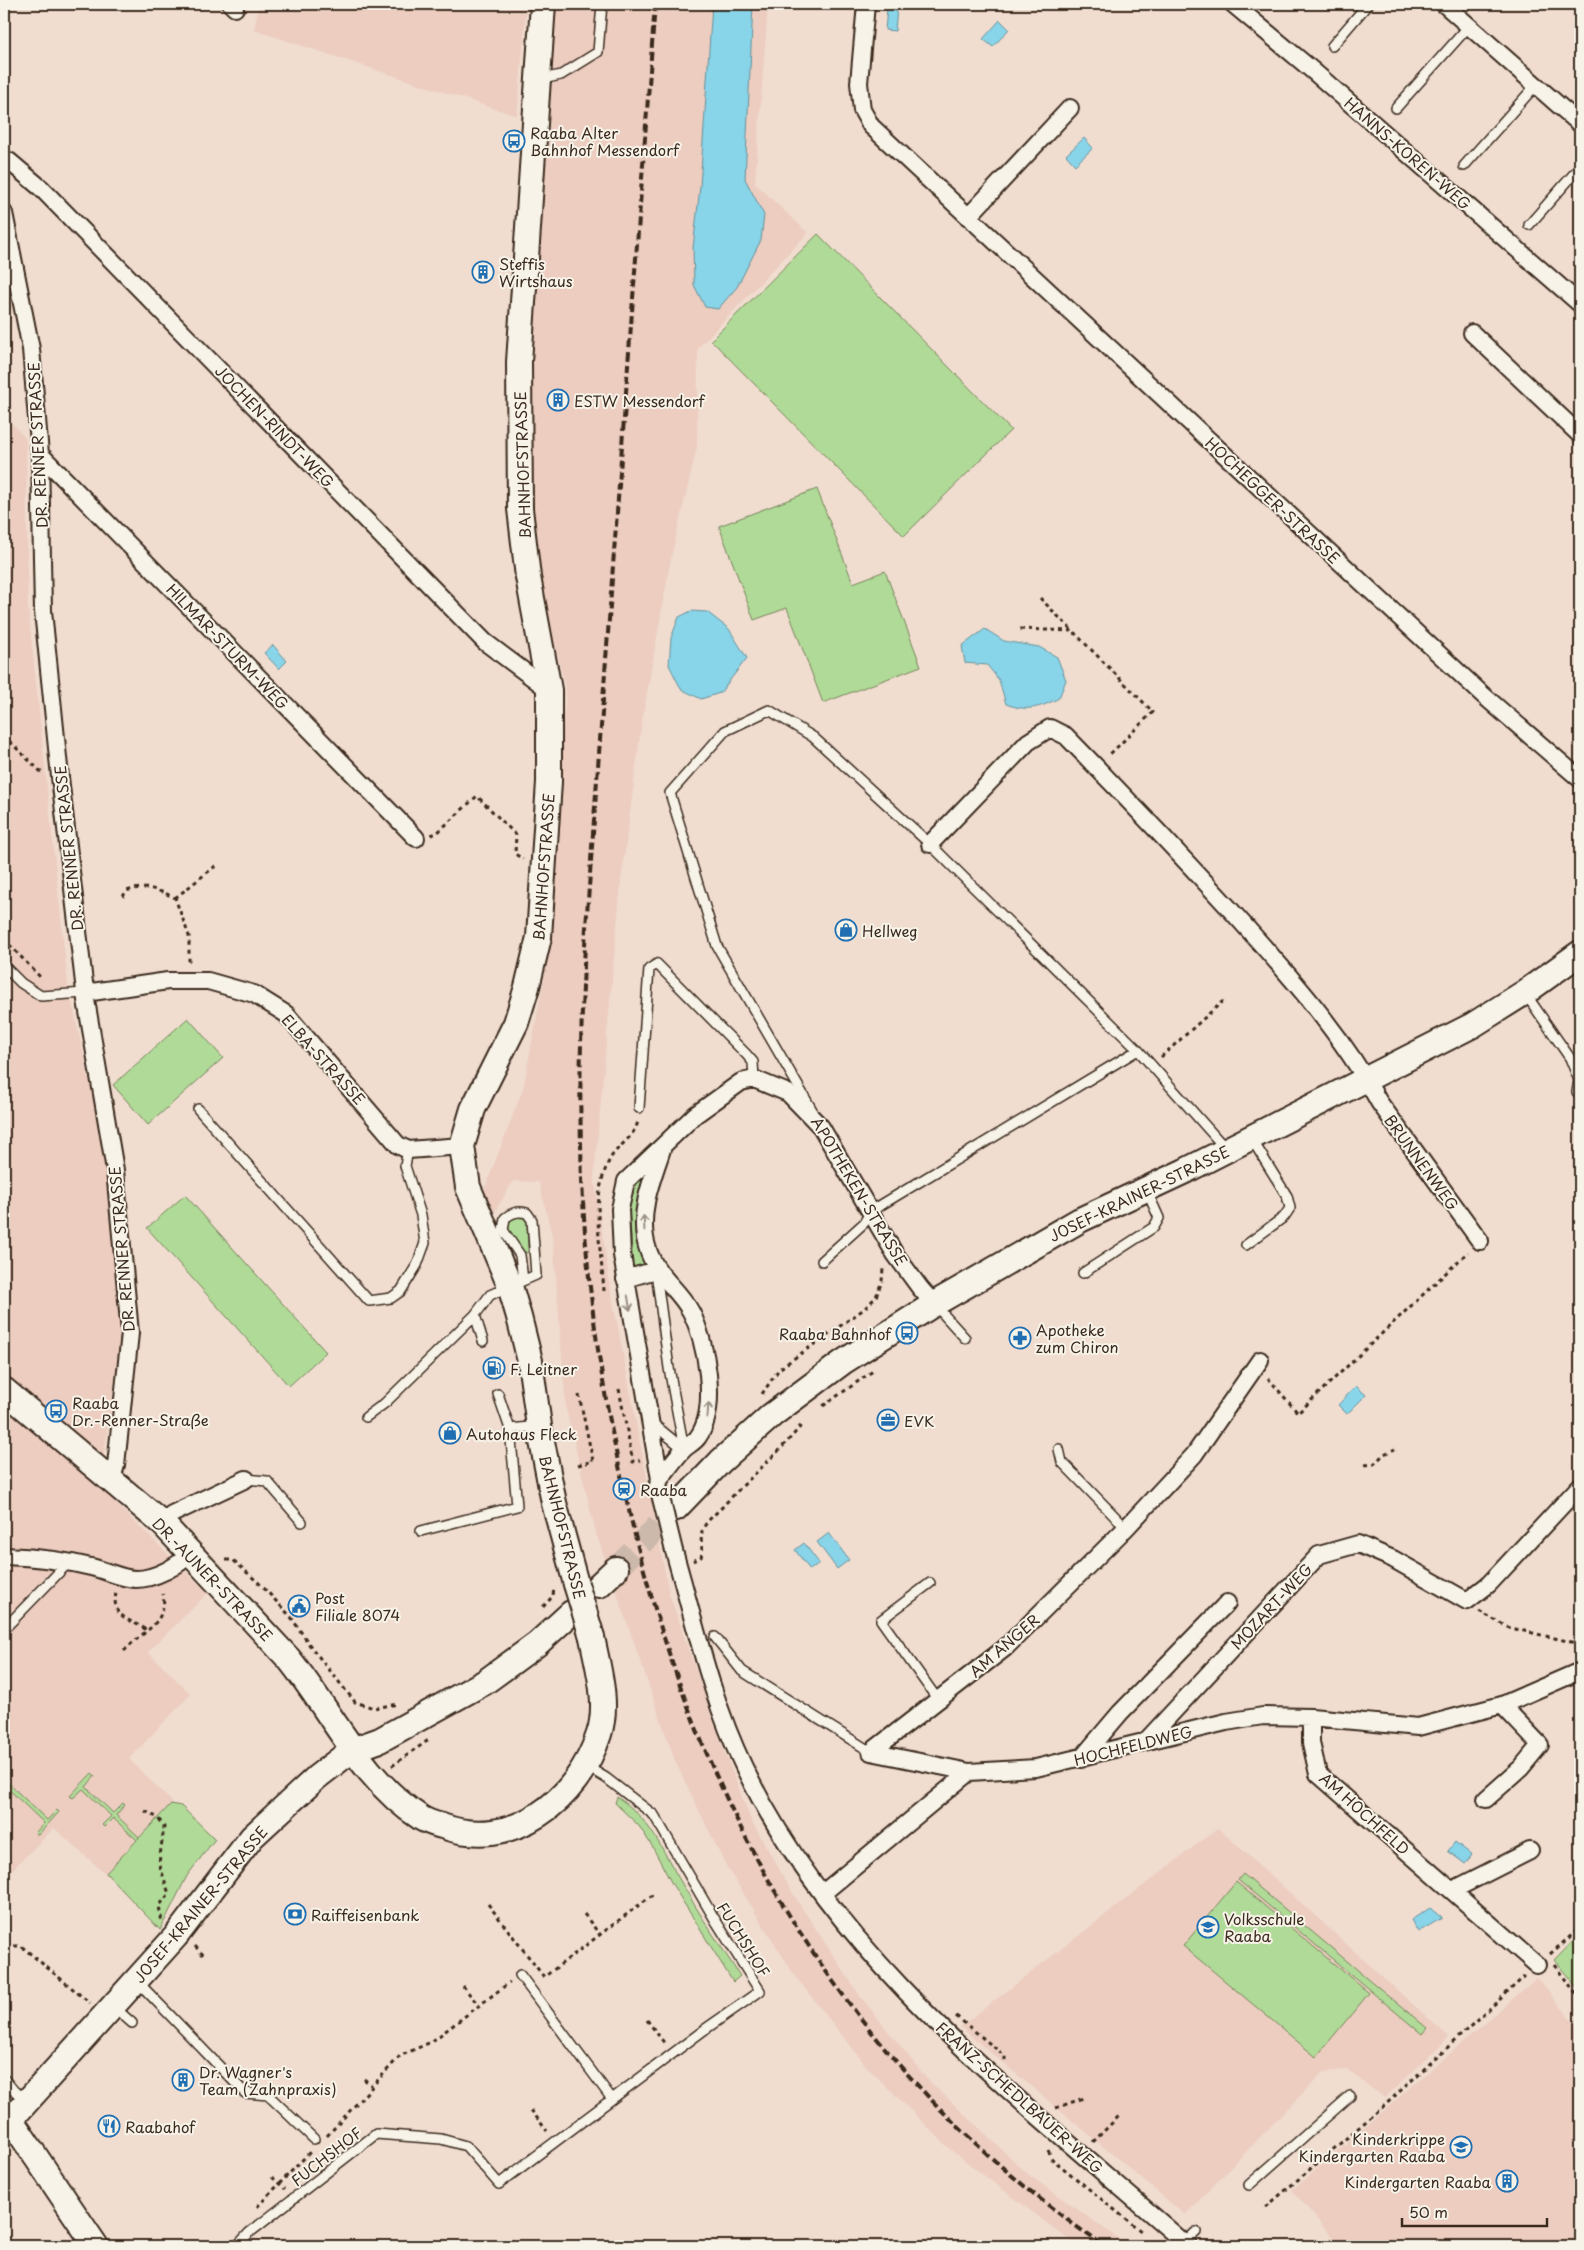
<svg xmlns="http://www.w3.org/2000/svg" width="1584" height="2250" viewBox="0 0 1584 2250" font-family="'Playpen Sans',sans-serif">
	<style>
		.built { fill: #eccdc0 }
		.green { fill: #b0da97; stroke: #76825a }
		.water { fill: #88d4e9; stroke: #699098 }
		.lines { fill: none; stroke-linecap: round; stroke-linejoin: round }
		.secondary-tunnel { stroke: #ccb9ac; stroke-width: 24; stroke-dasharray: 24 12; stroke-linecap: butt }
		.lane-casing { stroke: #3b2a1e; stroke-width: 12 }
		.street-casing { stroke: #3b2a1e; stroke-width: 20 }
		.secondary-casing { stroke: #3b2a1e; stroke-width: 28 }
		.path { stroke: #3b2a1e; stroke-width: 3; stroke-dasharray: 4 4; stroke-linecap: butt }
		.lane { stroke: #f7f3e8; stroke-width: 9 }
		.street { stroke: #f7f3e8; stroke-width: 16 }
		.secondary { stroke: #f7f3e8; stroke-width: 24 }
		.rail { stroke: #3b2a1e; stroke-width: 4; stroke-dasharray: 8 4; stroke-linecap: butt }
		.street-bridge-casing { stroke: #3b2a1e; stroke-width: 20; stroke-linecap: butt }
		.secondary-bridge-casing { stroke: #3b2a1e; stroke-width: 28; stroke-linecap: butt }
		.street-bridge { stroke: #f7f3e8; stroke-width: 16 }
		.secondary-bridge { stroke: #f7f3e8; stroke-width: 24 }
		.oneway { stroke: #998e83 }
		.labels { text-anchor: middle; dominant-baseline: central; stroke-width: 4; stroke-linejoin: round; paint-order: stroke }
		.poi-label { font-size: 15px; fill: #3b2a1e; stroke: #f7f3e8; text-anchor: start }
		.street-label { font-size: 15px; fill: #3b2a1e; stroke: #f7f3e8 }
	</style>
	<rect width="100%" height="100%" fill="#f0ddd0"/>
	<filter id="ink" filterUnits="userSpaceOnUse"><feTurbulence type="fractalNoise" baseFrequency=".02" numOctaves="2"/><feDisplacementMap in="SourceGraphic" scale="10" xChannelSelector="R" yChannelSelector="G"/><feConvolveMatrix kernelMatrix="1 2 1 2 8 2 1 2 1" color-interpolation-filters="sRGB"/></filter>
	<g filter="url(#ink)">
		<path class="built" d="M259,4H527L517,116L254,30Z
			M549,4H768L755,183L808,233L698,348L697,447L671,558L642,721L621,882L594,1177L611,1291L669,1593L719,1737L751,1820L797,1900L860,1996L927,2079L1029,2175L1129,2246H1077L952,2151L868,2068L795,1976L725,1864L675,1761L596,1533L566,1409L553,1240L539,1182L513,1181L493,1215L483,1193L523,1089L545,974L566,691L536,562L528,410Z
			M4,414L26,439L28,607L68,985L111,1177L122,1331L99,1487L208,1593L148,1652L191,1694L129,1759L174,1804L109,1877L54,1828L4,1878Z
			M1218,1828L1449,2037L1385,2098L1347,2070L1323,2072L1185,2215L960,2027Z
			M1537,1978L1580,2030V2246H1340L1292,2190Z"/>
		<path class="green" d="M818,234L1011,430L904,536L711,340Z
			M817,489L853,583L885,571L921,666L823,703L787,608L754,620L719,526Z
			M188,1018L223,1058L148,1125L113,1085Z
			M645,1173L647,1174C632,1215 637,1227 649,1267L637,1270L633,1266L629,1207L640,1175Z
			M185,1195L326,1352L289,1386L147,1228Z
			M515,1217L523,1218L527,1221L528,1253C517,1250 507,1234 509,1223Z
			M92,1773L95,1776L86,1787L113,1813L123,1803L125,1805L116,1815L139,1837L138,1839L171,1804L181,1806L215,1839L187,1876L160,1930L106,1873L137,1840L113,1818L104,1827L102,1825L111,1816L83,1789L73,1798L70,1796Z
			M4,1779L47,1820L57,1810L59,1812L38,1835L35,1833L44,1823L4,1785Z
			M617,1797C650,1818 662,1850 681,1882C699,1914 720,1945 740,1976L733,1982L672,1884L652,1846L639,1826L615,1803Z
			M1243,1874L1427,2028L1422,2034L1238,1880Z
			M1236,1882L1369,1993L1316,2057L1183,1946Z
			M1580,1933V1991L1554,1960Z"/>
		<path class="water" d="M712,4H753L745,179L764,215L761,240L737,287L718,309L705,307L694,285L693,248L700,187Z
			M887,8H897L895,31L885,30Z
			M1000,20L1009,29L993,47L983,39Z
			M1084,138L1093,148L1075,165L1066,155Z
			M691,611L707,612L729,629L747,658L720,693L701,699L681,689L669,665L671,638L679,617Z
			M985,629L1004,641L1039,647L1057,657L1066,680L1059,698C1040,708 1027,712 1006,704L999,680L987,665L965,663L962,646Z
			M273,645L287,661L279,669L264,653Z
			M1356,1386L1366,1395L1347,1414L1338,1405Z
			M829,1533L849,1560L837,1569L817,1542Z
			M804,1543L819,1563L810,1570L795,1550Z
			M1455,1842L1472,1855L1465,1864L1448,1851Z
			M1430,1908L1442,1918L1418,1932L1411,1920Z"/>
		<g class="lines">
			<path class="secondary-tunnel" d="M616,1569L676,1508"/>
			<g class="lane-casing">
				<path id="lane" d="M1332,46L1368,4
					M538,80L561,75L598,52L602,4
					M1396,108L1469,26
					M1464,166L1536,85
					M1529,225L1580,167
					M4,966L21,983L41,996L85,993
					M1525,993L1570,1058L1579,1080L1577,1092
					M639,1108L649,969L657,964L746,1054L753,1062L754,1079
					M198,1109L369,1301L391,1298L401,1291L417,1265L425,1243L421,1215L405,1166L408,1150
					M812,1110L717,946L670,793L725,731L769,710L813,737L930,844L1138,1050L1225,1148
					M1246,1245L1284,1217L1290,1208L1287,1196L1251,1138
					M822,1261L864,1223L871,1211L1138,1050
					M656,1272L669,1368L684,1449
					M1083,1273L1154,1227L1159,1218L1146,1189
					M936,1306L965,1338
					M475,1315L483,1341
					M498,1394L510,1429L539,1426
					M366,1417L385,1403L475,1315L490,1295L536,1275L532,1220L527,1213C518,1211 513,1212 505,1218L503,1230L520,1255L523,1280
					M652,1423L684,1449
					M1059,1449L1062,1462L1126,1528
					M246,1479L267,1481L302,1522
					M421,1531L517,1506L510,1429
					M930,1583L881,1620L938,1700
					M4,1629L69,1562
					M715,1637L742,1671L871,1752
					M520,1975L612,2099
					M137,1981L245,2093L268,2095L314,2139
					M114,2007L132,2023
					M4,2079L14,2091L29,2100
					M1249,2185L1350,2096
					M1184,2243L1196,2232
					M237,2246L249,2233L376,2134L441,2139L466,2146L499,2184L704,2030L760,1991L714,1918L654,1815L606,1778L586,1766"/>
			</g>
			<g class="street-casing">
				<path id="street" d="M231,4L235,8
					M866,4L859,83L862,110L871,126L1483,695L1580,779
					M1233,4L1312,70L1580,304
					M1444,4L1580,124
					M4,160L9,161L42,189L485,642L549,690
					M4,213L31,349L40,454L43,611L60,777L86,1000L115,1170L130,1333L116,1465L111,1482
					M968,217L1070,108
					M1472,333L1580,435
					M40,454L416,838
					M930,844L1028,742L1050,728L1066,736C1121,792 1175,849 1228,907C1283,968 1339,1029 1379,1102L1480,1241
					M85,993L168,981H208L254,994L286,1014L398,1145L408,1150L462,1146
					M625,1279L656,1270
					M660,1479C668,1469 675,1458 684,1449C688,1445 695,1442 698,1437C719,1408 706,1341 691,1312C676,1284 652,1276 645,1238C640,1205 653,1178 663,1146
					M661,1498L658,1485L660,1479L622,1255L620,1209L626,1181L695,1115L741,1082L754,1079L788,1093L821,1127L895,1254L920,1288L934,1304
					M163,1524L172,1514L246,1479
					M674,1551C695,1623 711,1699 744,1767C838,1964 1028,2105 1188,2246
					M4,1556C34,1557 62,1560 91,1567C105,1570 122,1579 136,1579C155,1579 178,1566 191,1553
					M1311,1717V1743L1318,1774L1537,1965
					M1145,1742L1319,1555L1358,1544L1393,1559L1467,1601L1489,1584L1580,1486
					M871,1752L969,1772L1036,1768L1226,1722L1263,1716L1311,1717L1418,1727L1502,1705L1580,1671
					M871,1752L1005,1648L1126,1528L1194,1455L1260,1360
					M1081,1759L1120,1713L1227,1603
					M1486,1799L1521,1768L1540,1745L1502,1705
					M1453,1890L1530,1851
					M823,1893L969,1772"/>
			</g>
			<g class="secondary-casing">
				<path id="secondary" d="M543,4L519,362L520,509L528,577L549,690V782L539,937L527,987L516,1023L473,1109L462,1146L468,1187L510,1286L519,1317L530,1361L539,1426L554,1503L576,1584
					M4,1390L163,1524L289,1659C332,1712 362,1780 421,1818C427,1822 435,1824 442,1826C512,1852 578,1800 599,1734C609,1703 598,1668 592,1637
					M676,1508L721,1461L772,1415L843,1362L934,1304L1080,1220L1185,1171L1473,1025L1527,991L1580,953
					M599,1585L616,1569
					M11,2120L96,2246
					M4,2127L176,1936L252,1837L317,1777L352,1750L380,1740L485,1682L537,1644L571,1613"/>
			</g>
			<path class="path" d="M1040,598L1153,712L1108,756
				M1020,629L1073,631
				M4,736L42,773
				M431,835L437,833L477,796L516,835L515,854L523,859
				M123,897L126,891C146,885 157,889 175,898L189,936V964
				M175,898L218,864
				M4,939L42,979
				M1161,1057L1223,1001
				M604,1291C601,1249 590,1199 609,1161C616,1146 634,1139 638,1121
				M1268,1378L1298,1413L1468,1252
				M619,1389L633,1462L640,1460
				M762,1394L779,1369L864,1309L876,1297L882,1281L883,1269
				M823,1406L873,1371
				M578,1465L593,1461L579,1395
				M1365,1465L1374,1464L1384,1454L1395,1449
				M226,1560H233L261,1585L291,1617L311,1647L355,1702L374,1708L398,1704
				M693,1561L701,1557C704,1548 698,1536 704,1527C708,1519 718,1512 724,1505C749,1478 777,1455 800,1427L796,1423
				M116,1593C111,1617 129,1619 147,1630
				M543,1607L553,1596L554,1587
				M1479,1611L1507,1627L1580,1644
				M124,1651C142,1631 168,1624 163,1594
				M392,1766L430,1739
				M145,1811L158,1818L164,1827L159,1863L169,1894L159,1906L162,1922
				M488,1904L544,1977L655,1893
				M584,1914L600,1935
				M6,1946H21L90,2003
				M195,1946L205,1957
				M1550,1954L1580,1928
				M1554,1965L1580,1998
				M463,1986L479,2006
				M956,2016L1005,2056V2064
				M647,2020L665,2044
				M364,2079L372,2086
				M1056,2108L1086,2097
				M531,2110L547,2131
				M327,2136L400,2056L431,2042L510,1982
				M1093,2142L1119,2116
				M1048,2150L1052,2159L1142,2232
				M272,2177L285,2189
				M257,2207L310,2152
				M1266,2207L1385,2105L1525,1976"/>
			<use href="#lane" class="lane"/>
			<use href="#street" class="street"/>
			<use href="#secondary" class="secondary"/>
			<path class="rail" d="M655,4L586,927C582,999 579,1071 581,1144C583,1266 600,1387 628,1506C698,1811 842,2066 1104,2246"/>
			<g class="street-bridge-casing">
				<path id="street-bridge" d="M661,1498L674,1551"/>
			</g>
			<g class="secondary-bridge-casing">
				<path id="secondary-bridge" d="M576,1584L592,1637"/>
			</g>
			<use href="#street-bridge" class="street-bridge"/>
			<use href="#secondary-bridge" class="secondary-bridge"/>
		</g>
		<defs><path id="oneway-shaft" d="M-6 0H5M1.5-3L5.5 0L1.5 3" fill="none" stroke-width="1.6" stroke-linecap="round" stroke-linejoin="round" transform="scale(1.25)"/></defs>
		<g class="oneway">
			<use href="#oneway-shaft" transform="translate(644 1223) rotate(-94)"/>
			<use href="#oneway-shaft" transform="translate(629 1303) rotate(81)"/>
			<use href="#oneway-shaft" transform="translate(708 1410) rotate(-86)"/>
		</g>
	</g>
	<defs>
		<g id="bus-ring" transform="scale(1.125)"><circle r="9.5" fill="#f7f3e8" stroke="#1f6fb2" stroke-width="1.5"/><path d="M-5-6H5V4H4V6H2V4H-2V6H-4V4H-5ZM-3.5-4V0h7V-4ZM-3.5 1.2v1.5H-2V1.2ZM2 1.2v1.5H3.5V1.2Z" fill="#1f6fb2"/></g>
		<g id="building-ring" transform="scale(1.125)"><circle r="9.5" fill="#f7f3e8" stroke="#1f6fb2" stroke-width="1.5"/><path d="M-4-6H4V6H1V3H-1V6H-4ZM-2.5-4.3h1.7v1.8h-1.7ZM.8-4.3h1.7v1.8H.8ZM-2.5-1h1.7V.8h-1.7ZM.8-1h1.7V.8H.8Z" fill="#1f6fb2"/></g>
		<g id="shop-ring" transform="scale(1.125)"><circle r="9.5" fill="#f7f3e8" stroke="#1f6fb2" stroke-width="1.5"/><path d="M-5-2.5h2.3a2.7 3.5 0 0 1 5.4 0H5L5.5 6h-11ZM-1.5-2.5h3a1.5 2.3 0 0 0-3 0Z" fill="#1f6fb2"/></g>
		<g id="pharmacy-ring" transform="scale(1.125)"><circle r="9.5" fill="#f7f3e8" stroke="#1f6fb2" stroke-width="1.5"/><path d="M-2-6h4v4h4v4h-4v4h-4v-4h-4v-4h4Z" fill="#1f6fb2"/></g>
		<g id="fuel-ring" transform="scale(1.125)"><circle r="9.5" fill="#f7f3e8" stroke="#1f6fb2" stroke-width="1.5"/><path d="M-5.5-6h7V0h2V4h1.3V-2.5L3-4.5l.8-.8L6-3V5H2.5V1h-1V6h-7ZM-4.2-4.7v3.2H.2V-4.7Z" fill="#1f6fb2"/></g>
		<g id="office-ring" transform="scale(1.125)"><circle r="9.5" fill="#f7f3e8" stroke="#1f6fb2" stroke-width="1.5"/><path d="M-6-3h4V-5.5h4V-3h4V5H-6ZM-1-4.5V-3h2v-1.5ZM-6 0V1H6V0Z" fill="#1f6fb2"/></g>
		<g id="station-ring" transform="scale(1.125)"><circle r="9.5" fill="#f7f3e8" stroke="#1f6fb2" stroke-width="1.5"/><path d="M-3-6H3Q5-6 5-4V2Q5 4 3 4L4.5 6H3L1.5 4h-3L-3 6H-4.5L-3 4Q-5 4-5 2V-4Q-5-6-3-6ZM-3.5-4v3h7v-3ZM-3.5 1v1.5H-2V1ZM2 1v1.5H3.5V1Z" fill="#1f6fb2"/></g>
		<g id="civic-ring" transform="scale(1.125)"><circle r="9.5" fill="#f7f3e8" stroke="#1f6fb2" stroke-width="1.5"/><path d="M-.6-6.5H3V-4.5H.6V-3L4-1V1h2V6H-6V1h2V-1L-.6-3ZM-1.2 2.5V6h2.4V2.5Z" fill="#1f6fb2"/></g>
		<g id="bank-ring" transform="scale(1.125)"><circle r="9.5" fill="#f7f3e8" stroke="#1f6fb2" stroke-width="1.5"/><path d="M-6-4H6V4H-6ZM0-2.3a2.3 2.3 0 1 0 0 4.6a2.3 2.3 0 1 0 0-4.6Z" fill="#1f6fb2"/></g>
		<g id="school-ring" transform="scale(1.125)"><circle r="9.5" fill="#f7f3e8" stroke="#1f6fb2" stroke-width="1.5"/><path d="M0-5L7-2L0 1L-7-2ZM-4 1L0 2.5L4 1V4Q0 6-4 4Z" fill="#1f6fb2"/></g>
		<g id="restaurant-ring" transform="scale(1.125)"><circle r="9.5" fill="#f7f3e8" stroke="#1f6fb2" stroke-width="1.5"/><path d="M-5-6h1v4h1v-4h1v4h1v-4h1v5L-1.5 .5V6h-2V.5L-5-1ZM5-6V6H3V1.5H1.5Q1.5-4 5-6Z" fill="#1f6fb2"/></g>
	</defs>
	<g fill-rule="evenodd">
		<use href="#bus-ring" x="514" y="141"/>
		<use href="#building-ring" x="483" y="272"/>
		<use href="#building-ring" x="558" y="400"/>
		<use href="#shop-ring" x="846" y="930"/>
		<use href="#bus-ring" x="907" y="1333"/>
		<use href="#pharmacy-ring" x="1020" y="1338"/>
		<use href="#fuel-ring" x="494" y="1368"/>
		<use href="#bus-ring" x="56" y="1411"/>
		<use href="#office-ring" x="888" y="1420"/>
		<use href="#shop-ring" x="450" y="1433"/>
		<use href="#station-ring" x="624" y="1489"/>
		<use href="#civic-ring" x="299" y="1606"/>
		<use href="#bank-ring" x="295" y="1914"/>
		<use href="#school-ring" x="1208" y="1927"/>
		<use href="#building-ring" x="183" y="2080"/>
		<use href="#restaurant-ring" x="109" y="2126"/>
		<use href="#school-ring" x="1461" y="2147"/>
		<use href="#building-ring" x="1507" y="2181"/>
	</g>
	<g class="labels">
		<g class="poi-label">
			<text x="530" y="132">Raaba Alter<tspan x="530" dy="17">Bahnhof Messendorf</tspan></text>
			<text x="499" y="263">Steffis<tspan x="499" dy="17">Wirtshaus</tspan></text>
			<text x="574" y="400">ESTW Messendorf</text>
			<text x="862" y="930">Hellweg</text>
			<text x="1036" y="1329">Apotheke<tspan x="1036" dy="17">zum Chiron</tspan></text>
			<text x="891" y="1333" text-anchor="end">Raaba Bahnhof</text>
			<text x="510" y="1368">F. Leitner</text>
			<text x="72" y="1402">Raaba<tspan x="72" dy="17">Dr.-Renner-Straße</tspan></text>
			<text x="904" y="1420">EVK</text>
			<text x="466" y="1433">Autohaus Fleck</text>
			<text x="640" y="1489">Raaba</text>
			<text x="315" y="1597">Post<tspan x="315" dy="17">Filiale 8074</tspan></text>
			<text x="311" y="1914">Raiffeisenbank</text>
			<text x="1224" y="1918">Volksschule<tspan x="1224" dy="17">Raaba</tspan></text>
			<text x="199" y="2071">Dr. Wagner's<tspan x="199" dy="17">Team (Zahnpraxis)</tspan></text>
			<text x="125" y="2126">Raabahof</text>
			<text x="1445" y="2138" text-anchor="end">Kinderkrippe<tspan x="1445" dy="17">Kindergarten Raaba</tspan></text>
			<text x="1491" y="2181" text-anchor="end">Kindergarten Raaba</text>
		</g>
		<g class="street-label">
			<text transform="translate(1408 153) rotate(41)">HANNS-KOREN-WEG</text>
			<text transform="translate(275 426) rotate(46)">JOCHEN-RINDT-WEG</text>
			<text transform="translate(37 445) rotate(-93)">DR. RENNER STRASSE</text>
			<text transform="translate(522 465) rotate(-92)">BAHNHOFSTRASSE</text>
			<text transform="translate(1273 500) rotate(43)">HOCHEGGER-STRASSE</text>
			<text transform="translate(228 646) rotate(46)">HILMAR-STURM-WEG</text>
			<text transform="translate(68 848) rotate(-96)">DR. RENNER STRASSE</text>
			<text transform="translate(543 867) rotate(-86)">BAHNHOFSTRASSE</text>
			<text transform="translate(324 1059) rotate(48)">ELBA-STRASSE</text>
			<text transform="translate(1422 1162) rotate(54)">BRUNNENWEG</text>
			<text transform="translate(860 1191) rotate(59)">APOTHEKEN-STRASSE</text>
			<text transform="translate(1139 1193) rotate(-26)">JOSEF-KRAINER-STRASSE</text>
			<text transform="translate(121 1249) rotate(-95)">DR. RENNER STRASSE</text>
			<text transform="translate(563 1527) rotate(76)">BAHNHOFSTRASSE</text>
			<text transform="translate(213 1579) rotate(46)">DR.-AUNER-STRASSE</text>
			<text transform="translate(1271 1606) rotate(-47)">MOZART-WEG</text>
			<text transform="translate(1004 1645) rotate(-41)">AM ANGER</text>
			<text transform="translate(1133 1745) rotate(-14)">HOCHFELDWEG</text>
			<text transform="translate(1365 1813) rotate(42)">AM HOCHFELD</text>
			<text transform="translate(200 1904) rotate(-50)">JOSEF-KRAINER-STRASSE</text>
			<text transform="translate(744 1939) rotate(58)">FUCHSHOF</text>
			<text transform="translate(1020 2097) rotate(42)">FRANZ-SCHEDLBAUER-WEG</text>
			<text transform="translate(326 2156) rotate(-38)">FUCHSHOF</text>
		</g>
	</g>
	<rect width="1584" height="2250" fill="none" stroke="#f7f3e8" stroke-width="20"/>
	<rect x="10" y="10" width="1564" height="2230" fill="none" stroke="#3b2a1e" stroke-width="2" filter="url(#ink)"/>
	<path d="M1402 2218v8h145v-8" fill="none" stroke="#3b2a1e" stroke-width="2.5"/>
	<text x="1409" y="2218" font-size="15" fill="#3b2a1e" stroke="#f7f3e8" stroke-width="4" paint-order="stroke">50 m</text>
</svg>
